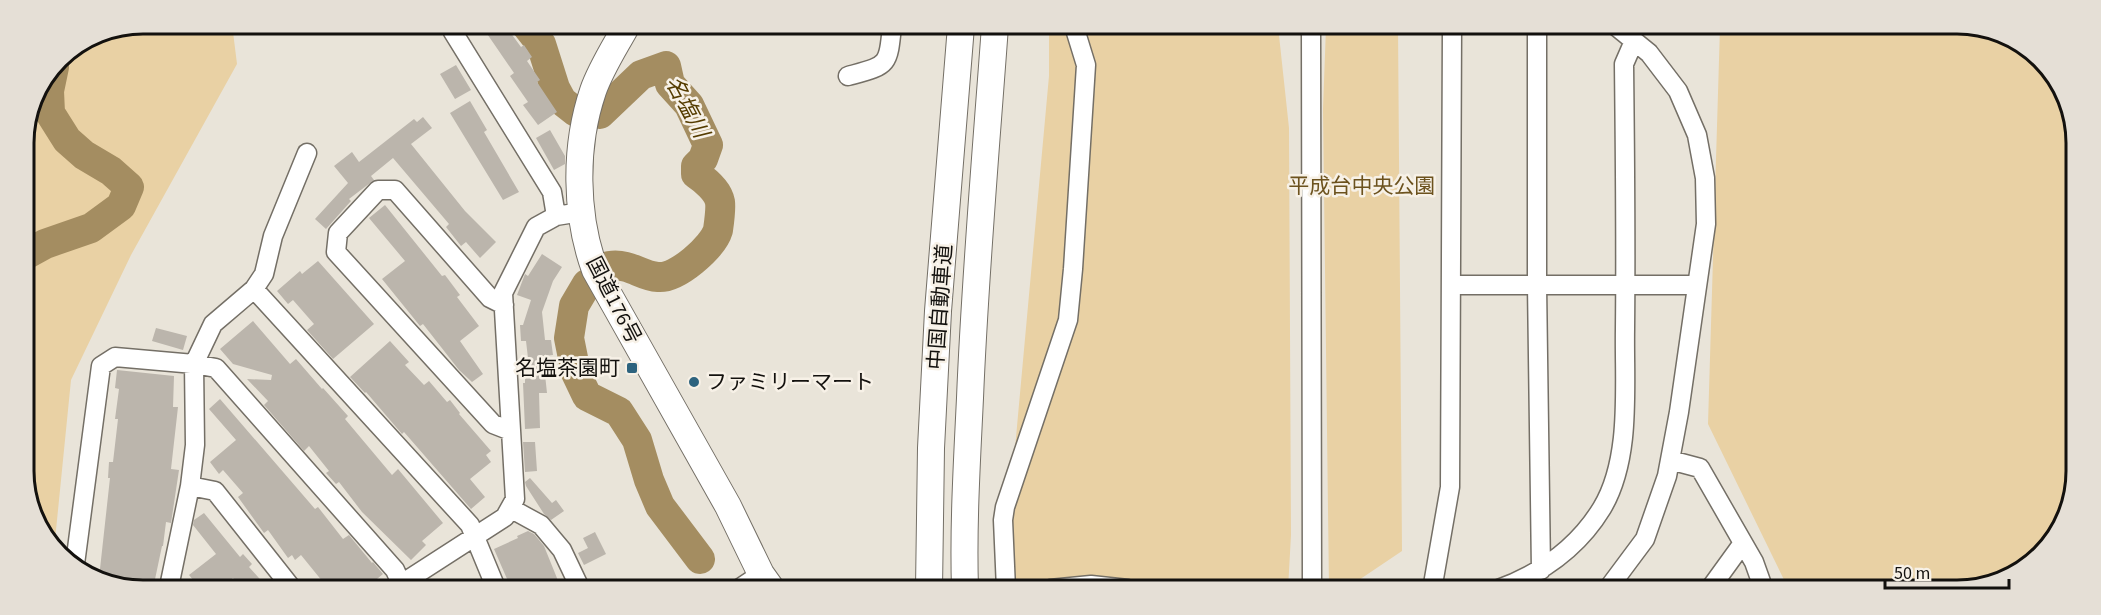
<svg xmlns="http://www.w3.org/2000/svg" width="2101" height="615" viewBox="0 0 2101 615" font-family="'Source Sans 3','Noto Sans JP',sans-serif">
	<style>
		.green { fill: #e9d1a4 }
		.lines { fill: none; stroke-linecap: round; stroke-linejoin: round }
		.river { stroke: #a48d61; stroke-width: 30 }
		.building { fill: #bbb5ac }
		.minor-casing { stroke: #746f66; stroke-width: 21 }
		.highway-casing { stroke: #746f66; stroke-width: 28 }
		.minor { stroke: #fff; stroke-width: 18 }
		.highway { stroke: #fff; stroke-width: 26 }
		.poi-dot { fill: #2d637e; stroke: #f7f1e7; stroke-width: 2 }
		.labels { text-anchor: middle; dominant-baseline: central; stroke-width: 5; stroke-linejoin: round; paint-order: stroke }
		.park-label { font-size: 21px; fill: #6c521e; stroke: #f7f1e7 }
		.street-label { font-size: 21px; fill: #13110e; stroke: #f7f1e7 }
		.poi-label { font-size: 21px; fill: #13110e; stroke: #f7f1e7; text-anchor: end }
		.water-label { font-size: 22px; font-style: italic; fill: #553c00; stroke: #f7f1e7 }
		.rim { fill: none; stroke: #13110e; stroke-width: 3 }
	</style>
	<rect width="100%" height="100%" fill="#e9e4d9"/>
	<path class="green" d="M144,24H232L237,64L131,255L71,380L54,550L26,494L24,136L33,98L59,59L98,33Z
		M1049,26H1278L1289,128L1291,535L1288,589H1012L1010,503L1049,76Z
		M1326,27H1398L1402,551L1344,590L1329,589L1323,109Z
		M1720,27L1988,28L2042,59L2075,121L2073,502L2036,562L1965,591L1789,590L1708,424Z"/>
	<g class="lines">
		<path class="river" d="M526,25L541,44L555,88L562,101L576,112
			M600,114L641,75L666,66L670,84L689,105L708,145L703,159L696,166V174C705,180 718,191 720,202C721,209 719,223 718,230C713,247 677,279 658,277C640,276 631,263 609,266
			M25,255L45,244L91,228L121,206L129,187L111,171L84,155L67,140L50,113L49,91L54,67
			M587,284L574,306L569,338L576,373L587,396L619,412L637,440L649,480L660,506L700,559"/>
	</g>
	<path class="building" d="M481,25H505L521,47L524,45L532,57L527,61L540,80L537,82L557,112L538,125L523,105L528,102L510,76L514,73Z
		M456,65L471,90L455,99L440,74Z
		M470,101L487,130L484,132L519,192L503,200L450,113Z
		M423,117L432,128L411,144L465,211L496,242L480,258L466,242L461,246L446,227L449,224L393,158L371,176L374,180L349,199L351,201L326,229L315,219L348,183L334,166L352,152L359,162L414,119L417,122Z
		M550,130L565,156V164L554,170L536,138Z
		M385,205L442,276L445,275L460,295L457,297L479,326L460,341L483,374L472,382L459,370L423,324L420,326L382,279L405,261L369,218Z
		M542,254L562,267L553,281L542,312L545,340H551L553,355L543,356L547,393H539L540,428L525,429L523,383H525V375H530L526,341H521L520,325H523L531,300L517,295L525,274L528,276Z
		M318,261L374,324L333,359L307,330L314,324L293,300L288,304L277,291L300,271L302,274Z
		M253,321L290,364L296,359L322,389L323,388L348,416L345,419L392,475L398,469L443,523L422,541L426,545L411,560L362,512L339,482L336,484L326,473L329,471L309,446L304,451L264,405L268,401L247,379L271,380L272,375L233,364L220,349Z
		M156,328L187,336L183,350L152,341Z
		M390,341L409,362L405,365L424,385L429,381L447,402L450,400L460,413L459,414L491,451L486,455L491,462L470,479L485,497L471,509L404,432L402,434L366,392L365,393L350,377Z
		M117,370L174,376L173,407H178L171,469L179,470L171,523L166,522L163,546H162L154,584L118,577V583L104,581L99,578L110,478H108L109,462H113L118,419H115L119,389L115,388Z
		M220,399L315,509L318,507L343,539L349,535L372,563L373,562L383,574L366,588L327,587L301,555L295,560L292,555L288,558L268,530L264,533L238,497L243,493L223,470L219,474L210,462L236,440L209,409Z
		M523,442H535L537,471L525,472Z
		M530,478L552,503L556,500L564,511L551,520L544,514L526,486L525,482Z
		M204,513L240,557L243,554L252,564L249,567L267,587H241L233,578L222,587H199L189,575L216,554L193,525L194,520Z
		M528,531L534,534L544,546L561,588H511L494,549L518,538L517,536Z
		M595,532L606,554L584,565L578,553L588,548L583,538Z"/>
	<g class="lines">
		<g class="minor-casing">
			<path id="minor" d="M451,25L453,32L552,192L556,216
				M1311,27L1312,589
				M1537,27V285L1541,570
				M848,76C888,65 888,67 892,26
				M1451,285H1697
				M254,289L470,525L496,588
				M504,305L490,298L395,190H378L338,233L336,252L493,424L511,431
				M1670,460L1700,468L1754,562L1764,590
				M190,486L215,491L291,587
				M510,508L541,525L562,550L580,588
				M75,564L101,366L115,357L194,364L216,368L395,570L403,588
				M169,587L190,486L195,445L194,364L213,324L254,289L264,274L273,236L307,153
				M395,588L505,517L515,499L503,293L536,227L556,216L581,212
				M740,588L761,574
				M1006,589L1003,520L1005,507L1068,320L1073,269L1086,65L1074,26
				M1050,589L1091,585L1128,589
				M1432,590L1450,487L1452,27
				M1496,590C1541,574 1577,549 1602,508C1632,458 1624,385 1625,329C1626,241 1625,152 1624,64L1634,41
				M1607,590L1645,539L1667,476L1679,412L1706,224L1705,178L1697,135L1678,91L1649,53L1617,27
				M1709,590L1743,543"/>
		</g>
		<g class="highway-casing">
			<path id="highway" d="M627,25C615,47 601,68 593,91C574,147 575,215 595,270L728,506L761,574L771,588
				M929,589L931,448L938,311L961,26
				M965,589C963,525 967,461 970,398C975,274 986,150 995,26"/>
		</g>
		<use href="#minor" class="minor"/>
		<use href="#highway" class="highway"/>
	</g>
	<g class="poi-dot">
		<rect x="626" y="362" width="12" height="12" rx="3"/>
		<circle cx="694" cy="382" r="6"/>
	</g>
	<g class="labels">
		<g class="park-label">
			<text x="1362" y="186">平成台中央公園</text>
		</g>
		<g class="street-label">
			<text transform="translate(614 300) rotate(63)">国道176号</text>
			<text transform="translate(940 307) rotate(-86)">中国自動車道</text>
		</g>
		<g class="poi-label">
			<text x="620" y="368">名塩茶園町</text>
			<text x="706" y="382" text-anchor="start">ファミリーマート</text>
		</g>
		<g class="water-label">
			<text transform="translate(687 107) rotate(62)">名塩川</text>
		</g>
	</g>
	<path d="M0 0H2101V615H0ZM143 34H1957A109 109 0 0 1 2066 143V471A109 109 0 0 1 1957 580H143A109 109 0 0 1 34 471V143A109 109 0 0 1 143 34Z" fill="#e5dfd6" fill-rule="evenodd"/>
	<path class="rim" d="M143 34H1957A109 109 0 0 1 2066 143V471A109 109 0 0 1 1957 580H143A109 109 0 0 1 34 471V143A109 109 0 0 1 143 34Z"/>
	<path d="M1885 579v9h124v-9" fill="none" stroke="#13110e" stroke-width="3"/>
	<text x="1894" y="579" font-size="18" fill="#13110e" stroke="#f7f1e7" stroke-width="4.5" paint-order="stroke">50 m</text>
</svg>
